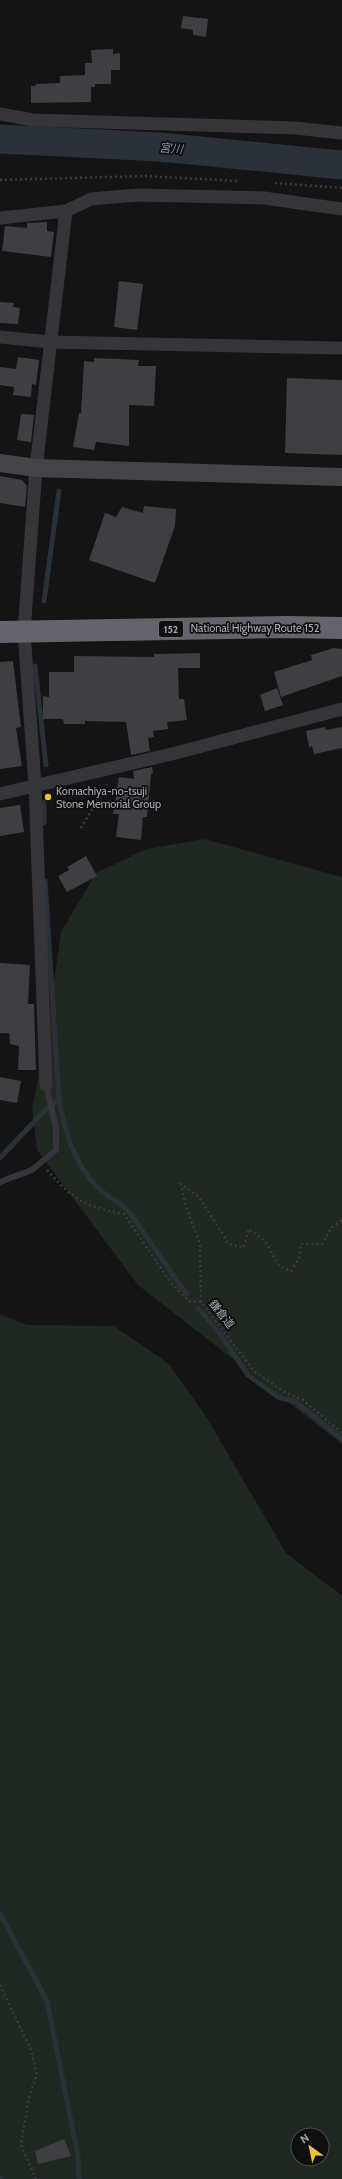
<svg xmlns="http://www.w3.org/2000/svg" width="342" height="2179" viewBox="0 0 342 2179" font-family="Cabin,'Noto Sans JP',sans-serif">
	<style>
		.green { fill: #202822; fill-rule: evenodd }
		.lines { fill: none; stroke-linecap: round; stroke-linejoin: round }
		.stream { stroke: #2b3139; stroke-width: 5 }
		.river { stroke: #2b3139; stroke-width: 29 }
		.building { fill: #3e3e43 }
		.path { stroke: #3b3c41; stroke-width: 2.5; stroke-dasharray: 2 3; stroke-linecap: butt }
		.lane { stroke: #35353b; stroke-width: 6 }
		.street { stroke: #35353b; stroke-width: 13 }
		.secondary { stroke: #43444a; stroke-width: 18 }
		.highway { stroke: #62636b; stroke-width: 22 }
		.poi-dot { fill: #e8c43a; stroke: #0f0f11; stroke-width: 1.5 }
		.labels { text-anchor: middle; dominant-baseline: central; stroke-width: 3.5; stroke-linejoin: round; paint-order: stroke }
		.shield { fill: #0f0f11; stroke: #797b84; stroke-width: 1 }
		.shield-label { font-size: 10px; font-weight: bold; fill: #a7a9b5 }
		.street-label { font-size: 11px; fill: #a7a9b5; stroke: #0f0f11 }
		.poi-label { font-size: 11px; fill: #a7a9b5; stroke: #0f0f11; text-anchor: start }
		.water-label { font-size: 12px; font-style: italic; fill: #7f92af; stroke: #0f0f11 }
	</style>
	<rect width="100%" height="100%" fill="#141416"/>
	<path class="green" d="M204,839L342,877V1444L138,1285L37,1150L32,1109L46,1040L61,932L96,873L147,849Z
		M0,1314L27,1325L114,1326L169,1364L207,1418L286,1553L342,1596V2179H0ZM298,2135H322V2159H298Z"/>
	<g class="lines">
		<path class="stream" d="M44,601L59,491
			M35,666L46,765
			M44,802V823
			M59,1100C65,1132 74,1164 98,1188C107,1197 121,1202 129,1212C149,1239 167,1268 187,1294
			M0,1158L48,1107L59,1100L45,881
			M198,1308L220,1334L248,1375L278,1397L296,1402L342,1439
			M0,1914L47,2001L78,2156L79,2179
			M0,2177L1,2179"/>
		<path class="river" d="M0,139L160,147L342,165"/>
	</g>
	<path class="building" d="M183,16L208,19L206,37L193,35V30L181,28Z
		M113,49V54L120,53V70H111V84H95V87H91V102L31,103V86H36L35,84L60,83V76L85,75V63H92L91,50Z
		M47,222V231L54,232L51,257L2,251L5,226L27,228V223Z
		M119,281L143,284L137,330L114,327Z
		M0,302L14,303L13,307L20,308L18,324L0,323Z
		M18,357L39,360L36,385L32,384L31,397L13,395L14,387L0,385V367L16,369Z
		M94,358L139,360L138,366H156L154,406L129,405V446L96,442L94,450L73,447L79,413H81L84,361L94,362Z
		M287,378L342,380V455L285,453Z
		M21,414L34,415L31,442L17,440Z
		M0,476L22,480L27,486L25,507L0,503Z
		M144,506L176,509L175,526L155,583L89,560L105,513L116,517L122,507L143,513Z
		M334,648L342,649V676L281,697L274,672L312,660L311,655Z
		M200,653V668H178L179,699H184L187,720L167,722L168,729L153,731L154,737L148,738L150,751L131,755L126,722L85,721V724H64L63,719H43V696L49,697V672H74V656L154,657V654Z
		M13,661L21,727L16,728L22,766L0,769V662Z
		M277,688L283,705L265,711L260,695Z
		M325,727L326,730L342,727V748L314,754L312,746L309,747L306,731Z
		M152,767L153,773L151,774L147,817H143L141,840L116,837L119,814H113L119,777L134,779L133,771Z
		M20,805L24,832L0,836V808Z
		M86,856L97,876L67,892L58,876L69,870L67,867Z
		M0,963L30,965L28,1004H34L36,1070H18L19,1046L10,1044L9,1033H0Z
		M0,1077L21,1081L17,1103L0,1100Z
		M64,2139L71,2156L38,2164L35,2151Z"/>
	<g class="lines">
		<path class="path" d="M0,180L145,176L238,181
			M275,183L342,188
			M81,828L107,784
			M47,1170C72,1199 86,1207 124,1214L171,1283L189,1301L201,1302L254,1371L283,1391L303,1400L342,1433
			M201,1302L200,1244L186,1207L181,1184L199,1197L229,1244L243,1248L249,1229L265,1241L279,1266L291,1271L299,1258L301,1244H322L331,1228L342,1220
			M0,1985L31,2050L37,2075L29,2097L21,2145L36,2179"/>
		<path class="lane" d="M0,1182L32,1170L56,1150V1128L46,1085"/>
		<path class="street" d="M0,114L33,120L295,128L342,133
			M0,218L66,211L91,199L139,195L264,198L342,209
			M0,337L50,342L342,348
			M0,794L176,753L342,709
			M46,1085L35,785L24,632L36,468L66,211"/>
		<path class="secondary" d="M0,463L36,468L342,477"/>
		<path class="highway" d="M0,632L287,627L342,628"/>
	</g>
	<circle class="poi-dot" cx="48" cy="797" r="4"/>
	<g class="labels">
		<rect class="shield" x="159" y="621" width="24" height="16" rx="3"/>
		<g class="shield-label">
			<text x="171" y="629">152</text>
		</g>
		<g class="street-label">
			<text x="255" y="628">National Highway Route 152</text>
			<text transform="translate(222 1314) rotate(51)">鎌倉道</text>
		</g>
		<g class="poi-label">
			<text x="56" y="791">Komachiya-no-tsuji<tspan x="56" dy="13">Stone Memorial Group</tspan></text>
		</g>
		<g class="water-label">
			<text transform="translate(171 148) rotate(5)">宮川</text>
		</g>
	</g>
	<g transform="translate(310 2147) rotate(327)"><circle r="19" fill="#0f0f11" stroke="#4c4d53"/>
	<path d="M0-3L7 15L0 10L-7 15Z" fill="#e8c43a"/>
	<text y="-6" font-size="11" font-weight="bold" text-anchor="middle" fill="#a7a9b5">N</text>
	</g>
</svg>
